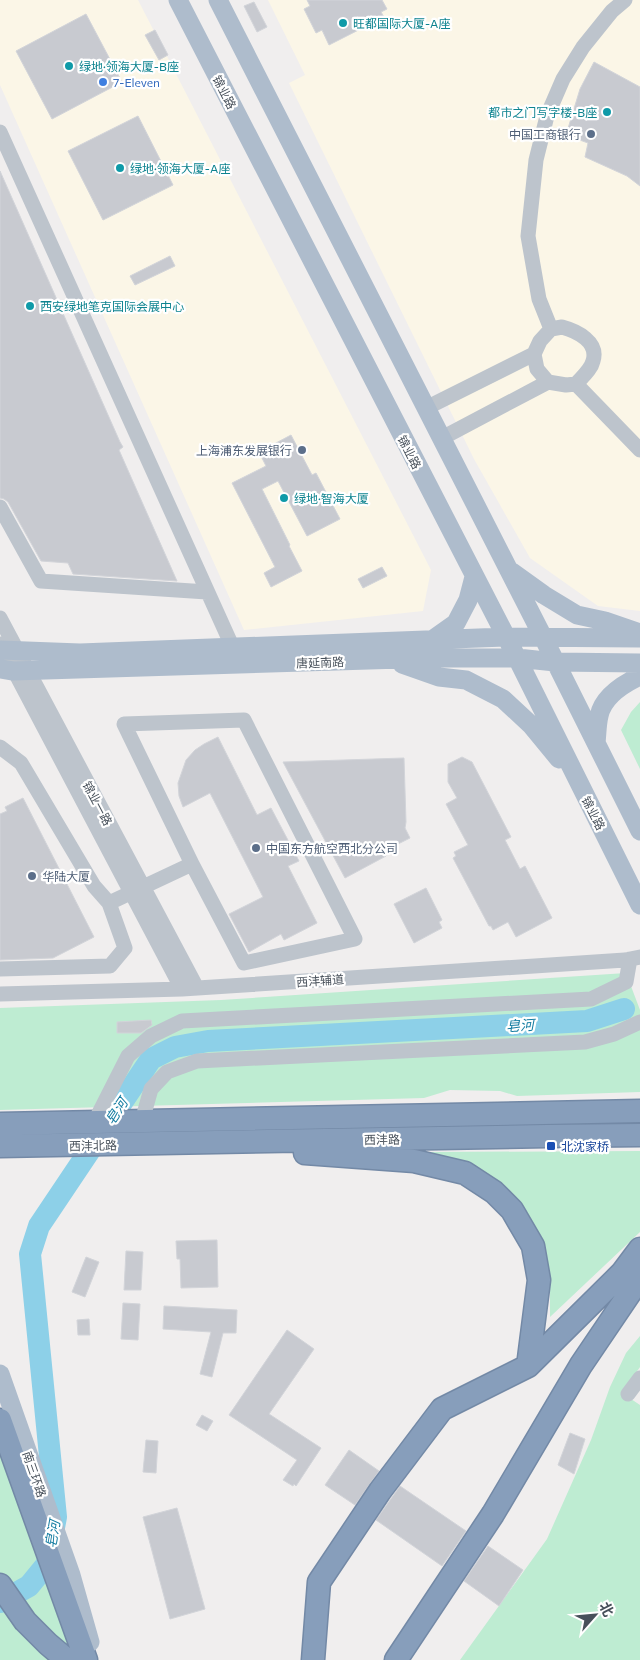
<svg xmlns="http://www.w3.org/2000/svg" width="640" height="1660" viewBox="0 0 640 1660" font-family="Commissioner,'Noto Sans SC',sans-serif">
	<style>
		.commercial { fill: #fbf6e7 }
		.green { fill: #beecd2 }
		.lines { fill: none; stroke-linecap: round; stroke-linejoin: round }
		.river { stroke: #8dd0e8; stroke-width: 22 }
		.building { fill: #c8cad0; stroke: #d2d4d9 }
		.highway-casing { stroke: #7389a6; stroke-width: 25 }
		.minor { stroke: #bdc4cc; stroke-width: 15 }
		.major { stroke: #aebccc; stroke-width: 19 }
		.highway { stroke: #879ebb; stroke-width: 22 }
		.culture-dot { fill: #0f9aa8; stroke: #fff; stroke-width: 2 }
		.shop-dot { fill: #3f7fe0; stroke: #fff; stroke-width: 2 }
		.service-dot { fill: #5c6f8a; stroke: #fff; stroke-width: 2 }
		.transit-dot { fill: #1a4fb4; stroke: #fff; stroke-width: 2 }
		.labels { text-anchor: middle; dominant-baseline: central; stroke-width: 4.5; stroke-linejoin: round; paint-order: stroke }
		.culture-label { font-size: 12px; fill: #0d838f; stroke: #fff; text-anchor: start }
		.shop-label { font-size: 12px; fill: #366cbe; stroke: #fff; text-anchor: start }
		.street-label { font-size: 12px; fill: #47505a; stroke: #fff }
		.service-label { font-size: 12px; fill: #4e5e75; stroke: #fff; text-anchor: end }
		.transit-label { font-size: 12px; fill: #164399; stroke: #fff; text-anchor: start }
		.water-label { font-size: 14px; font-style: italic; fill: #137ca1; stroke: #fff }
	</style>
	<rect width="100%" height="100%" fill="#f0eeee"/>
	<path class="commercial" d="M0,0H138L431,570L423,611L244,630L0,85Z
		M268,0H640V611L598,606L530,558L474,459L289,83L305,75Z"/>
	<path class="green" d="M640,702V769L621,730L631,712Z
		M626,973L640,1010V1092L517,1096L500,1091L450,1090L424,1098L0,1110V1008L221,1000Z
		M640,1151V1232L550,1317V1273L540,1239L516,1198L479,1170L429,1152Z
		M640,1336V1367L622,1393L640,1405V1660H460L547,1539L591,1440L610,1387L626,1353Z
		M0,1447L77,1660H0Z"/>
	<g class="lines">
		<path class="river" d="M0,1602L29,1586L47,1564L56,1517L30,1254L39,1226L151,1059L175,1047L208,1041L587,1021L624,1009"/>
	</g>
	<path class="building" d="M307,0H382L387,9L381,12L384,17L329,45L322,30L316,33L304,9L310,6Z
		M254,2L267,27L257,32L244,6Z
		M86,14L122,82L52,119L16,51Z
		M155,30L168,55L159,60L145,35Z
		M594,62L640,87V186L627,176L585,157L588,143L566,135L580,89Z
		M138,116L173,185L103,220L68,151Z
		M0,171L120,442L123,447L119,450L177,581L73,574L68,563L41,561L8,502L4,499L0,498Z
		M170,256L175,266L135,285L130,276Z
		M291,435L312,475L316,473L340,519L307,536L278,481L262,489L290,545L289,546L302,571L271,587L264,573L275,567L232,483L266,466L259,452Z
		M382,567L387,576L363,588L358,579Z
		M218,737L257,815L271,808L299,861L288,866L317,923L284,940L281,934L249,952L229,914L263,897L210,793L183,807L179,796L178,783L186,760L195,750L204,744Z
		M462,757L472,762L511,837L505,840L520,869L525,866L552,918L516,937L508,922L493,930L491,926H489L453,858L456,856L454,852L468,845L446,804L457,798L448,782V764Z
		M404,758L406,822L405,828L410,838L384,851L386,856L345,878L283,762Z
		M23,798L94,937L53,958L0,960V814L7,811L5,807Z
		M426,888L442,920L439,922L442,928L414,943L394,904Z
		M151,1020L152,1025L141,1033H117V1022Z
		M217,1240L218,1287L181,1288L180,1259H177L176,1241Z
		M126,1251L143,1252L141,1290H124Z
		M86,1257L99,1262L85,1297L72,1292Z
		M123,1303L140,1304L138,1340L121,1339Z
		M164,1306L237,1310L236,1333H223L212,1377L200,1374L211,1332L163,1329Z
		M89,1319L90,1335H78L77,1320Z
		M287,1330L314,1349L269,1414L321,1448L296,1486L294,1484L293,1486L283,1480L297,1460L229,1415Z
		M202,1415L213,1421L207,1431L196,1425Z
		M570,1433L585,1439L574,1474L558,1465Z
		M146,1440L158,1441L156,1473L143,1472Z
		M349,1450L379,1471L355,1505L325,1485Z
		M400,1486L466,1531L442,1566L376,1520Z
		M177,1508L205,1609L170,1619L143,1517Z
		M488,1546L523,1570L499,1606L464,1581Z"/>
	<g class="lines">
		<g class="highway-casing">
			<path id="highway" d="M0,1124L640,1111
				M0,1146L547,1136L640,1135
				M305,1153L414,1161L465,1173L494,1192L512,1210L533,1246L539,1280L528,1366
				M0,1420L86,1660
				M0,1585L25,1621L48,1644L67,1660
				M313,1660L319,1582L380,1491L442,1409L528,1366L622,1273L640,1249
				M396,1660L493,1514L581,1365L640,1278"/>
		</g>
		<path class="minor" d="M0,132L233,648
			M562,327C577,331 599,342 593,361C591,370 582,377 576,384L566,385L548,382L537,369L534,354L540,341L551,329Z
			M551,329L539,299L528,236L536,160L547,116L563,79L583,47L612,11L625,0
			M576,384L640,450
			M426,408L534,354
			M442,438L548,382
			M0,507L41,581L207,592
			M0,618L197,988
			M0,644L182,989
			M0,747L21,763L94,886L109,903L125,948L110,966L0,969
			M109,903L192,864L244,963L355,939L244,720L124,724L192,864
			M0,994L182,989L625,960L640,957
			M95,1121L128,1056L151,1036L182,1021L591,999L626,982L630,959
			M142,1121L151,1089L167,1072L197,1061L585,1042L614,1034L640,1022
			M628,1394L640,1378"/>
		<path class="major" d="M178,0L517,658L640,905
			M218,0L543,637L640,831
			M512,572L544,595L577,615L605,621L640,633
			M432,640L456,623L468,600L474,577
			M0,650L80,653L505,637L640,638
			M402,664L439,677L466,680L503,699L531,725L559,759
			M0,669L13,671L435,658H517L555,662L640,663
			M596,743C597,734 597,724 599,716C603,696 623,684 640,676
			M0,1374L71,1575L90,1642"/>
		<use href="#highway" class="highway"/>
	</g>
	<g class="culture-dot">
		<circle cx="343" cy="23" r="5"/>
		<circle cx="69" cy="66" r="5"/>
		<circle cx="607" cy="112" r="5"/>
		<circle cx="120" cy="168" r="5"/>
		<circle cx="30" cy="306" r="5"/>
		<circle cx="284" cy="498" r="5"/>
	</g>
	<circle class="shop-dot" cx="103" cy="82" r="5"/>
	<g class="service-dot">
		<circle cx="591" cy="134" r="5"/>
		<circle cx="302" cy="450" r="5"/>
		<circle cx="256" cy="848" r="5"/>
		<circle cx="32" cy="876" r="5"/>
	</g>
	<rect class="transit-dot" x="546" y="1141" width="10" height="10" rx="2.5"/>
	<g class="labels">
		<g class="culture-label">
			<text x="353" y="23">旺都国际大厦-A座</text>
			<text x="79" y="66">绿地·领海大厦-B座</text>
			<text x="597" y="112" text-anchor="end">都市之门写字楼-B座</text>
			<text x="130" y="168">绿地·领海大厦-A座</text>
			<text x="40" y="306">西安绿地笔克国际会展中心</text>
			<text x="294" y="498">绿地·智海大厦</text>
		</g>
		<g class="shop-label">
			<text x="113" y="82">7-Eleven</text>
		</g>
		<g class="street-label">
			<text transform="translate(225 92) rotate(63)">锦业路</text>
			<text transform="translate(410 452) rotate(63)">锦业路</text>
			<text transform="translate(320 662) rotate(-2)">唐延南路</text>
			<text transform="translate(98 803) rotate(62)">锦业一路</text>
			<text transform="translate(594 813) rotate(63)">锦业路</text>
			<text transform="translate(320 980) rotate(-4)">西沣辅道</text>
			<text transform="translate(382 1139) rotate(-1)">西沣路</text>
			<text transform="translate(93 1145) rotate(-1)">西沣北路</text>
			<text transform="translate(35 1474) rotate(71)">南三环路</text>
		</g>
		<g class="service-label">
			<text x="581" y="134">中国工商银行</text>
			<text x="292" y="450">上海浦东发展银行</text>
			<text x="266" y="848" text-anchor="start">中国东方航空西北分公司</text>
			<text x="42" y="876" text-anchor="start">华陆大厦</text>
		</g>
		<g class="transit-label">
			<text x="561" y="1146">北沈家桥</text>
		</g>
		<g class="water-label">
			<text transform="translate(520 1025) rotate(-3)">皂河</text>
			<text transform="translate(116 1111) rotate(-56)">皂河</text>
			<text transform="translate(52 1534) rotate(-80)">皂河</text>
		</g>
	</g>
	<g transform="translate(595 1615) rotate(63)" stroke="#ffffff" stroke-width="4" paint-order="stroke">
	<path d="M0-4L9 19L0 12L-9 19Z" fill="#47505a"/>
	<text y="-8" font-size="14" font-weight="bold" text-anchor="middle" fill="#47505a">北</text>
	</g>
</svg>
